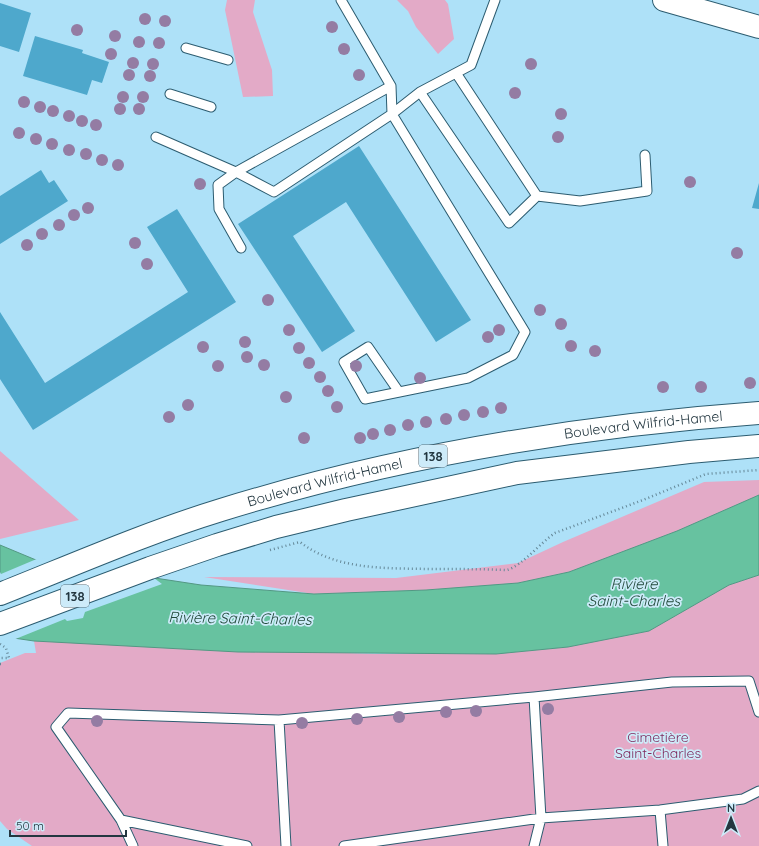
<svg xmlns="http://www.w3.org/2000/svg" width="759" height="846" viewBox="0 0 759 846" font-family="Quicksand,sans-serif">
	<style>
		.green { fill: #e3aac7 }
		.water { fill: #67c2a0; stroke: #539883 }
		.pier { fill: #aee1f8 }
		.building { fill: #4ea8cc }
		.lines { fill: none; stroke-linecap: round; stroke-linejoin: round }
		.lane-casing { stroke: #2c5c70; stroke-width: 11 }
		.secondary-casing { stroke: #2c5c70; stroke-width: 24 }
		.primary-casing { stroke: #2c5c70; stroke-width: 24 }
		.path { stroke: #658898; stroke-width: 2.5; stroke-dasharray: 1 3; stroke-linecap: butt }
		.lane { stroke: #fff; stroke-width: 9 }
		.secondary { stroke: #fff; stroke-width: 22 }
		.primary { stroke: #fff; stroke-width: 22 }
		.tree { fill: #947ca3 }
		.labels { text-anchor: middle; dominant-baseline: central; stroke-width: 3.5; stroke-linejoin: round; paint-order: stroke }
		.shield { fill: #cdebf9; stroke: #566d78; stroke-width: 1 }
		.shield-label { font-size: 13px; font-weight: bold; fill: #233740 }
		.street-label { font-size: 14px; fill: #233740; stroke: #cdebf9 }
		.park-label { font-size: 14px; fill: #7f2a5d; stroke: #cdebf9 }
		.water-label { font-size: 15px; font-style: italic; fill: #224a3b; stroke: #cdebf9 }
	</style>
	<rect width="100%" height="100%" fill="#aee1f8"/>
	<path class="green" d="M227,0H255L253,12L272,70L273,96L243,97L225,10Z
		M397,0H445L448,4L454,39L438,54L416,27L408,11Z
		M0,451L79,520L0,539Z
		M759,480V495L677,531L569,572L518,583L426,590L314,594L204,577L396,578L518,563L563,542L704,482Z
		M759,575V846H32L7,829L0,821V663L25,653H36L34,641L375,654H496L568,647L649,631L729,585Z"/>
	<path class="water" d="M759,495V575L729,585L649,631L568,647L496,654L238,652L34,641L0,636V545L36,560L201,585L314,594L426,590L518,583L569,572L677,531Z"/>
	<path class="pier" d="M39,558L150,575L162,584L85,612L83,618L67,621L65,619L13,640L0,638V572L1,574Z"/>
	<path class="building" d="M0,3L31,13L19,52L0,46Z
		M35,36L83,50L82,53L109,62L102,83L92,80L87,95L23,76Z
		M359,146L471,320L436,342L346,202L293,236L355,331L322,352L238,224Z
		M41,170L49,183L54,180L68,201L0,244V196Z
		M759,183V209L752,208Z
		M177,209L236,302L33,430L0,379V312L45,383L188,292L147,227Z"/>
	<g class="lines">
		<g class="lane-casing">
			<path id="lane" d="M341,0L391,86L392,114L525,332L513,355L468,378L365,399L344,362L368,347L399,392
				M186,48L228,60
				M456,73L537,196
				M420,92L509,223L537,196L580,201L647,191L645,155
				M170,94L211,107
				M156,137L236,172L391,86
				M241,248L219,209L218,185L236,172L274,192L392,114L420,92L471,65L495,0
				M279,720L286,846
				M660,810L663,846
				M121,820L133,846
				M247,846L121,820L56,727L68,713L279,720L534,697L672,682L749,681L759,712
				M344,846L541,818L660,810L743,799L759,791
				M534,846L541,818L534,697"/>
		</g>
		<g class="secondary-casing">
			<path id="secondary" d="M664,0L759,27"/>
		</g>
		<g class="primary-casing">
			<g id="primary">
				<path id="s1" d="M0,594C73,565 146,533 221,510C396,456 577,426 759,413"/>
				<path d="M0,624L150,568L217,545L276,527L346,510L517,473L689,452L759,446"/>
			</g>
		</g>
		<path class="path" d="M270,550L300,542C336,570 384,568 427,569C454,569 481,569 507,570C523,565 540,543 555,533L643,500L706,474L759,470
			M0,644L6,648L9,658H0
			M0,664H1"/>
		<use href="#lane" class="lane"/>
		<use href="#secondary" class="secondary"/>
		<use href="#primary" class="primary"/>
	</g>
	<g class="tree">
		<circle cx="145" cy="19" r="6"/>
		<circle cx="165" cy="21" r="6"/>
		<circle cx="332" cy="27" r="6"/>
		<circle cx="77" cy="30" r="6"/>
		<circle cx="115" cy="36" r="6"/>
		<circle cx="139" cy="42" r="6"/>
		<circle cx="159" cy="43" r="6"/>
		<circle cx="344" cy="49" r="6"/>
		<circle cx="111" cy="54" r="6"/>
		<circle cx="133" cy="63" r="6"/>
		<circle cx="153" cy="64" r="6"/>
		<circle cx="531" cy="64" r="6"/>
		<circle cx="129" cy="75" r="6"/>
		<circle cx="359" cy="75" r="6"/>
		<circle cx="150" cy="76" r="6"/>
		<circle cx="515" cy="93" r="6"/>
		<circle cx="123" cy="97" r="6"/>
		<circle cx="143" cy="97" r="6"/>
		<circle cx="24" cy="102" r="6"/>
		<circle cx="40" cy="107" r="6"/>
		<circle cx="120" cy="109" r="6"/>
		<circle cx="139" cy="109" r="6"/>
		<circle cx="53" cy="111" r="6"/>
		<circle cx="561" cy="114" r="6"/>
		<circle cx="69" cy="116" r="6"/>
		<circle cx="82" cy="121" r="6"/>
		<circle cx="96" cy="125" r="6"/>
		<circle cx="19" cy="133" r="6"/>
		<circle cx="558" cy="137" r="6"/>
		<circle cx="36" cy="139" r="6"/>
		<circle cx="52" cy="144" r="6"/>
		<circle cx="69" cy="150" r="6"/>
		<circle cx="86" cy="154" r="6"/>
		<circle cx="102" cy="160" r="6"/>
		<circle cx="118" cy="165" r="6"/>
		<circle cx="690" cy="182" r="6"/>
		<circle cx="200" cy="184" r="6"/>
		<circle cx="88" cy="208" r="6"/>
		<circle cx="74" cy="215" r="6"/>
		<circle cx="59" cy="225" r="6"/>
		<circle cx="42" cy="234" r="6"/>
		<circle cx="135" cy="243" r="6"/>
		<circle cx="27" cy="245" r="6"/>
		<circle cx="737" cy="253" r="6"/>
		<circle cx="147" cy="264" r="6"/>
		<circle cx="268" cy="300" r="6"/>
		<circle cx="540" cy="310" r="6"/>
		<circle cx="561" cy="324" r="6"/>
		<circle cx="289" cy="330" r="6"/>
		<circle cx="499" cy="330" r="6"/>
		<circle cx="488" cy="337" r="6"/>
		<circle cx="245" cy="342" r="6"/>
		<circle cx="571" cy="346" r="6"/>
		<circle cx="203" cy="347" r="6"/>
		<circle cx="299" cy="348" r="6"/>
		<circle cx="595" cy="351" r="6"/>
		<circle cx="247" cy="357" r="6"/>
		<circle cx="309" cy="363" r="6"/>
		<circle cx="264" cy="365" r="6"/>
		<circle cx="218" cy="366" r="6"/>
		<circle cx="356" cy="366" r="6"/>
		<circle cx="320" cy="377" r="6"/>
		<circle cx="420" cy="378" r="6"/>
		<circle cx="750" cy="383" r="6"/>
		<circle cx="663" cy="387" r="6"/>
		<circle cx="701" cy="387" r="6"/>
		<circle cx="328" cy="391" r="6"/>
		<circle cx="286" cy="397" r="6"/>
		<circle cx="188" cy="405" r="6"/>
		<circle cx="337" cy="407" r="6"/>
		<circle cx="501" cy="408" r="6"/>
		<circle cx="483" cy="412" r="6"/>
		<circle cx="464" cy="415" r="6"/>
		<circle cx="169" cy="417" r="6"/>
		<circle cx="446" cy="419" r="6"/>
		<circle cx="426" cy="422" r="6"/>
		<circle cx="408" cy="425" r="6"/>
		<circle cx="390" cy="430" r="6"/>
		<circle cx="373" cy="434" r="6"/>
		<circle cx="304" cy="438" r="6"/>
		<circle cx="360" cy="438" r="6"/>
		<circle cx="548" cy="709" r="6"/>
		<circle cx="476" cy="711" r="6"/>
		<circle cx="446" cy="712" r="6"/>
		<circle cx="399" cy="717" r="6"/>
		<circle cx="357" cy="719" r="6"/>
		<circle cx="97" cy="721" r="6"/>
		<circle cx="302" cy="723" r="6"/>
	</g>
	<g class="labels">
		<g class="shield">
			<rect x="419" y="445" width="28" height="22" rx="3"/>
			<rect x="61" y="585" width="28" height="22" rx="3"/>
		</g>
		<g class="shield-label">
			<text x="433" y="456">138</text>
			<text x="75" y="596">138</text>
		</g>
		<g class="street-label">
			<text stroke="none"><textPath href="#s1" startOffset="668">Boulevard Wilfrid-Hamel</textPath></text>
			<text stroke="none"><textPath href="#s1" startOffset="344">Boulevard Wilfrid-Hamel</textPath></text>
		</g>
		<g class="park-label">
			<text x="658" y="737">Cimetière<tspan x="658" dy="16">Saint-Charles</tspan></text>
		</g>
		<g class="water-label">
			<text x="634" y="583">Rivière<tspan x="634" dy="17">Saint-Charles</tspan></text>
			<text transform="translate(240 618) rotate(1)">Rivière Saint-Charles</text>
		</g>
	</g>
	<g transform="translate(731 818)" stroke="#cdebf9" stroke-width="3" paint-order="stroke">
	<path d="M0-3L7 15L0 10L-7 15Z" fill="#233740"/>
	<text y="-6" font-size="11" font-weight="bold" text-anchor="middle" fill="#233740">N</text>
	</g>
	<path d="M10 830v6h116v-6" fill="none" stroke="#233740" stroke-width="2"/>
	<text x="16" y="830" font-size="12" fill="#233740" stroke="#cdebf9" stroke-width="3" paint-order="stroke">50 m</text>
</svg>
